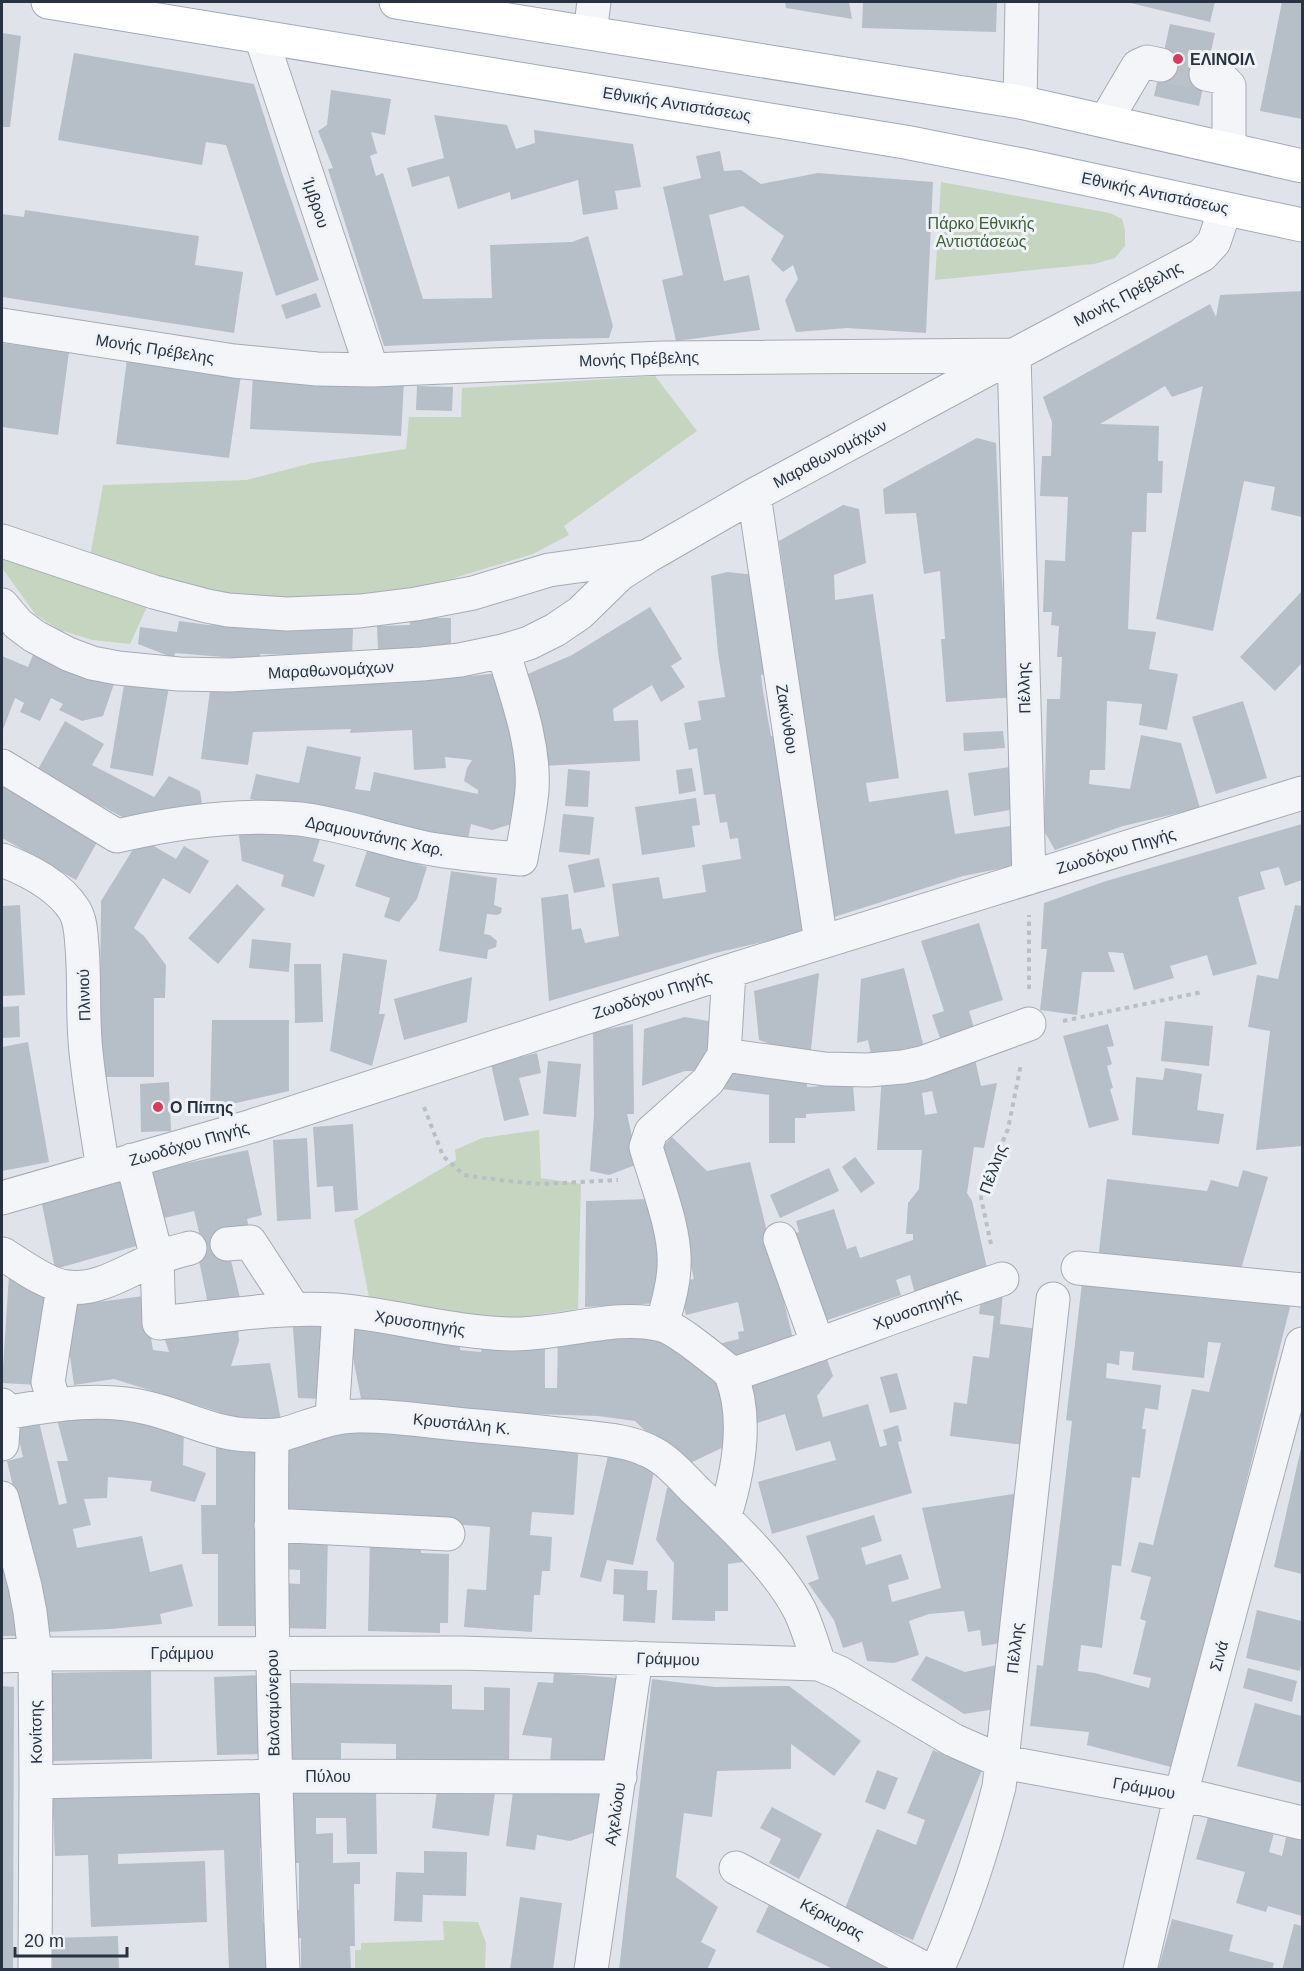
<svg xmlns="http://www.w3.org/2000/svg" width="1304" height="1971" viewBox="0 0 1304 1971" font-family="Helvetica,sans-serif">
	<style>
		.green { fill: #c6d5c0 }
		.building { fill: #b6bec8; fill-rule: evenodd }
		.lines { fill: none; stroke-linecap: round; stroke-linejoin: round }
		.minor-tunnel { stroke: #bbc1c9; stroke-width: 33; stroke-dasharray: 33 16; stroke-linecap: butt }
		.minor-casing { stroke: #a5abb5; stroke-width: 35 }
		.major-casing { stroke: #9ea9b7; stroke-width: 35 }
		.path { stroke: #babfc5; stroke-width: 4; stroke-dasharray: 4.5 4.5; stroke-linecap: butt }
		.minor { stroke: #f3f5f8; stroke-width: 33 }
		.major { stroke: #fff; stroke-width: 33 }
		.poi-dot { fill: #da3a5b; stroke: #eff3f7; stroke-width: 2 }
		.labels { text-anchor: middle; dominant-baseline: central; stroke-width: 6; stroke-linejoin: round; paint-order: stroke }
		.poi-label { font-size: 16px; font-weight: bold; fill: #273343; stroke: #eff3f7; text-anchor: start }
		.street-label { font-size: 16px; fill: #273343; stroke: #eff3f7 }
		.park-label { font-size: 16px; fill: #3e6033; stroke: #eff3f7 }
	</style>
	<rect width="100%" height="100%" fill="#e0e4ea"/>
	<path class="green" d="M941,182L1110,213L1122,219L1125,230V246L1115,258L1094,264L935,280Z
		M655,376L697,431L564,526L569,535L533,554L451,579L387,594L346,598L216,596L90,557L103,485L246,480L312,463L406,449L409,417H461L462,388Z
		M2,555L128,597L147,607L130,644L92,640L60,630L36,615L2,568Z
		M539,1130L541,1178L581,1184L578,1309L493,1321L370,1303L354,1220L456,1160L455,1150L482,1138Z
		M443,1921L478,1922L486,1943L485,1969H355V1950H361V1943L444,1940Z"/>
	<path class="building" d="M785,2H849L852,19L786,8Z
		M863,2H997L996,32L862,28Z
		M1126,2H1215L1210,22Z
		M1282,2H1302V119L1260,111Z
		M1170,24L1215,33L1199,106L1154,96Z
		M2,33L21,36L10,127H2Z
		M74,53L254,84L283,176L319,280L276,296L226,145L206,142L202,165L58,140Z
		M331,90L391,99L385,135L371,132L377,153L370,156L376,176L383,173L423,299L492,298L490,245L572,242L588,236L613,326L609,338L545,339L384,346L328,169L333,168L318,131L327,125Z
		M434,115L507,125L516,149L535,143L534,130L633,144L641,187L615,191L618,209L583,215L578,180L511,200L510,192L458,209L449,176L412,187L407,168L444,158Z
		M720,151L724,171L741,170L761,184L818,173L933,182L926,333L847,328L796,332L785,300L798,279L793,265L783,272L771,260L784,236L743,206L709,215L724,281L749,275L760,330L676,341L662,280L683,275L663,187L701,178L696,156Z
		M25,210L199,236L195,265L243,272L234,333L2,297V214L24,217Z
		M1302,291V517L1271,510L1275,487L1244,481L1213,631L1156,619L1203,386L1172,397L1165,386L1100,424L1159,426L1158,461H1163L1162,493H1147L1146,532H1132L1128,629L1156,632L1149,669L1178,674L1167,730L1139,725L1142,704L1107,701L1105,770H1090L1089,784L1130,789L1141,735L1181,743L1200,808L1123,826L1055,850L1044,831L1047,699H1060L1062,657H1057L1059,626L1051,625L1052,612H1043L1045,560L1065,561L1068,497L1040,496L1042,456H1051L1052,422L1043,397L1210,304L1216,317L1220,295Z
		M316,293L321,307L286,319L281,305Z
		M2,343L69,352L58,435L2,427Z
		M127,359L241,375L229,458L116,444Z
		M253,374L404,381L401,436L250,429Z
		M417,386L453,387L452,411L416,410Z
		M977,438L996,443L1001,566L1006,634L1016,697L946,702L941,639H945L940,571L924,574L916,513L885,514L883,489Z
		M843,505L859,509L866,563L834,575L835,600L873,594L899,778L866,783L869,802L948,790L955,834L1017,825L1023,864L963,876L831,918L779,541Z
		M727,572L756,575L768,674L761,675L763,691L771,736H777L807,932L715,953L549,1001L541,898L568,894L572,930L581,928L585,943L619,936L612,884L659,877L663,899L706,892L702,865L741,859L738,838L730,839L727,822L720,823L715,794L704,795L697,748L689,750L684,723L701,720L698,701L725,697L718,653L711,576Z
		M1302,591V663L1275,691L1240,657Z
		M650,607L682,659L671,666L685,687L661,702L652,685L613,709L614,721L638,720L640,761L542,766L516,679L572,655Z
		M410,618H451V649L378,650L377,626L410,625Z
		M179,621L208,625L353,629L352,656L260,654V660L175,653L174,658L138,644L140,627L177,632Z
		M35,650L116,678L103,716L82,721L59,710L63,704L51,698L40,721L20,712L24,703L15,698L2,732V656L28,667Z
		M501,673L522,790L518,822L492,830L471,824L467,844L250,799L256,774L299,783L307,746L361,757L355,789L370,791L374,772L478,794V790L464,781L467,768L472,760L445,757L446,768L414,770L412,730L350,733L351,729L253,732L248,765L201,759L211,683L426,680Z
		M125,679L169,687L153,776L110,768Z
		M1243,701L1267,778L1216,794L1192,717Z
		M65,721L104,744L92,765L154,797L169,776L200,791L203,810L139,826L37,771Z
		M1003,731L1005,748L964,751L963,733Z
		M1010,767L1016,809L974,816L968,773Z
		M692,768L696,791L679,794L676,770Z
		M568,769L590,771L588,807L565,806Z
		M2,775L100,837L76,880L2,838Z
		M696,798L700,825L692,826L695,847L642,855L635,807Z
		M563,814L594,817L590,855L559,852Z
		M275,824L320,839L313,861L325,865L314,897L281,886L284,875L242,861L238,827Z
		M1302,824V880L1285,886L1279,867L1260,872L1265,889L1238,897L1257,964L1213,976L1207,955L1170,966L1174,978L1134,990L1123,953L1108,952L1115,972H1082L1077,1015L1040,1010L1047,949H1041L1044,903L1103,882Z
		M140,838L176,859L184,846L209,861L190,894L163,878L134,928L144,936L166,965L165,998H154V1077H99L101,901Z
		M368,848L427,867L417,899L399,922L384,917L390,898L355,886Z
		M599,858L605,887L574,893L568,865Z
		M451,871L497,878L494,905L502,908L501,913L497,915L487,914L484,934L490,935L497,941L496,947L488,950L487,959L439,951Z
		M237,884L265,909L218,964L188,938Z
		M20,905L25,995L2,996V906Z
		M1295,905L1302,906V1146L1256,1150L1270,1031L1248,1027L1257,975L1278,979Z
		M979,923L1003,1000L969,1011L976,1034L942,1044L932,1015L944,1011L921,941Z
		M252,939L291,943L289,972L249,968Z
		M343,953L387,960L379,1014H385L372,1066L330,1051Z
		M294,964H321L323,1022L295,1023Z
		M904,968L925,1052L872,1059L868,1040L857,1043L861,979Z
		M819,973L810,1059L759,1040L754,991Z
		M472,977L467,1022L404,1040L394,999Z
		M19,1006L20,1037L2,1038V1007Z
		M685,1017L709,1021L707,1071H685L642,1086L644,1029Z
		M212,1020H289V1091L210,1109Z
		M1165,1021L1213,1026L1209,1066L1161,1061Z
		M633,1024L634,1114H627L638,1164L609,1175L590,1171L594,1115L593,1032Z
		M1108,1024L1114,1046L1107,1047L1112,1064L1107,1066L1113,1088L1110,1089L1119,1120L1089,1128L1063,1036Z
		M28,1042L49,1162L2,1171V1047Z
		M537,1053L541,1073L519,1078L529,1115L504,1121L491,1064Z
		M975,1059L981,1086L997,1083L984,1148L974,1147L967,1193L972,1201L989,1277L915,1294L910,1275L896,1280L901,1295L819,1323L789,1235L799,1232L796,1221L834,1209L847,1249L856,1246L860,1258L913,1240V1234H906L908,1203L919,1189L922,1150H877L882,1074ZM932,1091L937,1113L925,1115L922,1093Z
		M548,1061L581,1064L576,1117L543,1114Z
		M725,1066L806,1074L807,1087L853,1084L855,1111L806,1114V1118H795V1143H769V1095L722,1089Z
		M1165,1068L1202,1074L1197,1110L1224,1114L1219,1144L1132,1135L1136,1077L1163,1080Z
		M169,1082L171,1131L141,1132L140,1084Z
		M353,1124L358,1210L335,1212L333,1186L317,1187L313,1127Z
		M672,1137L707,1171L750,1162L795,1347L728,1364L722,1343L739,1339L738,1332L744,1331L738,1302L686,1315L681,1293L688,1291L686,1281L694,1279L681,1223L653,1156Z
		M307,1138L311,1219L277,1221L273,1140Z
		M248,1150L262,1215L247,1219L249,1229L227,1244L242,1306L210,1313L199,1261L200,1236L194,1211L156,1220L146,1172Z
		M855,1157L875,1183L861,1193L842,1167Z
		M829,1168L839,1191L780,1218L770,1195Z
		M1243,1170L1268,1177L1239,1276L1180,1260L1179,1269L1098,1261L1107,1179L1207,1191L1211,1180L1238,1187Z
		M126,1177L147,1243L55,1269L42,1204Z
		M650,1199L663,1267L660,1303L585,1307L586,1201Z
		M9,1275L53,1300L38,1385L2,1383Z
		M1082,1283L1213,1299L1291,1303L1175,1768L1087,1745L1089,1732L1030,1726L1037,1665L1043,1666L1061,1516L1072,1421L1066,1420ZM1208,1342L1221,1343L1209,1392L1192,1389L1153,1545L1139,1542L1131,1572L1151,1577L1140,1619L1146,1621L1133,1674L1151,1678L1149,1688L1095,1673L1078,1671L1081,1645L1102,1648L1112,1565L1121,1566L1132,1477L1140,1478L1146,1429H1142L1145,1408L1158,1410L1161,1385L1106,1378L1107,1363L1119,1365L1120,1351L1134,1352L1132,1370L1204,1378Z
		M982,1290L1003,1293L1000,1324L1038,1329L1024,1445L950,1436L954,1402L967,1404L973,1356L989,1358L994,1316L979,1314Z
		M144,1296L153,1350L169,1352L162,1331L238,1325L239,1341L231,1366L270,1363L281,1420L221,1419L219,1412L114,1379L74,1385L68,1342V1306Z
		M292,1314L330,1316L324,1399L298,1398Z
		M349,1320L460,1335V1350L481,1352L483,1343L545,1345V1388H557L558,1335L655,1330L729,1382L730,1444L682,1467L635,1421L598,1416L363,1409L348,1332Z
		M825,1354L833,1376L817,1396L823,1417L868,1404L880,1447L887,1445L883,1430L898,1425L902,1441L898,1442L912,1493L772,1534L758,1482L836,1460L830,1441L796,1451L785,1414L757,1423L745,1381Z
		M897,1373L907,1409L890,1413L880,1377Z
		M55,1412L184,1427L183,1465L206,1473L195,1502L150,1491L152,1481L108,1477L107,1498L84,1499L91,1525L73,1529L77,1548L142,1536L150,1572L182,1564L193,1606L160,1614L162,1624L111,1629L47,1632L7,1461L23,1457L16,1428L39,1422L59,1505L67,1503L57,1461H68Z
		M339,1424L579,1443L574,1515L532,1512L530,1535L552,1537L550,1571H542L540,1595H534L532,1632L464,1627L467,1589L486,1590L490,1527L277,1510L282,1443Z
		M258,1444L259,1626H218V1554H202L201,1505H216V1445Z
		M1302,1444V1574L1274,1567Z
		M610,1447L654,1472L633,1565L607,1560L601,1582L580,1577Z
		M667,1488H674L743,1562L728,1564V1611H715V1621L672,1620L674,1563L656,1540Z
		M1019,1493L1002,1643L982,1646L980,1630L968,1632L964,1611L929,1614L909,1621L919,1655L894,1663L867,1661L862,1642L843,1648L834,1620L808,1583L819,1579L806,1536L874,1515L882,1541L861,1548L866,1565L901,1554L909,1579L888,1585L892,1602L941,1588L922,1508Z
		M282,1532H328L326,1629L281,1628L282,1583L300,1584V1570L281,1569Z
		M2,1538L25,1636H2Z
		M370,1538L421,1539V1553L449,1554L448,1623H440V1633L368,1631Z
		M614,1569L648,1571L647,1590H657L655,1623L623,1621L624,1595L613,1594Z
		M1257,1610L1302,1621V1659L1300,1671L1246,1658Z
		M926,1656L965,1672L1006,1663L1002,1708L964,1714L911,1680Z
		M1248,1668L1297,1681L1292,1702L1243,1688Z
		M151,1671L152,1759L51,1761L50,1673Z
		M554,1673L618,1678L610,1766L550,1761L552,1738L522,1735L538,1682L553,1683Z
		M264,1675L266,1754L217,1755L214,1677Z
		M652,1679L715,1687L789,1686L861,1741L834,1776L791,1744V1769L717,1771L712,1817L684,1813L676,1877L718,1907L701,1942L716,1950L707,1970H619Z
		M290,1683L452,1685V1709L484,1710V1687L510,1688L509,1766L396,1764V1744L341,1743V1770L289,1769Z
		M2,1686L14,1687L13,1970H2Z
		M1255,1703L1302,1716V1783L1237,1766Z
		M933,1750L982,1770L913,1940L844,1911L877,1829L916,1845L925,1820L907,1813Z
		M877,1770L898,1778L885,1810L865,1802Z
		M267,1783L269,1848H260L263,1923H270L272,1970H229L224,1850L118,1854V1864L205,1861L207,1922L91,1927L88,1855L55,1856L52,1792Z
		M290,1783L376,1789L377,1854H347L346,1818H316V1834L333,1833V1863L360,1862V1884H354L355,1946H350L351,1970H301V1938L292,1939V1910H299V1863H289Z
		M438,1783L496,1785L489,1836L432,1828Z
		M514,1784L607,1789L601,1832L593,1833L570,1841L537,1835L535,1850L506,1846Z
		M772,1807L822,1834L799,1879L769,1863L781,1839L760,1828Z
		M1211,1807L1276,1825L1269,1852L1282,1856L1287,1833L1302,1837V1916L1268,1906L1266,1912L1236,1903L1245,1872L1196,1859Z
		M424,1851L467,1852L466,1896L423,1895L422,1922L394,1921L396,1872L424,1873Z
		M520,1897L562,1903L553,1970H510Z
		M771,1900L906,1970H835L756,1932Z
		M1172,1919L1233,1935L1229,1951L1274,1963L1272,1970H1158Z
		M1294,1924L1302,1926V1970H1282Z
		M118,1936L119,1970H53L52,1938Z"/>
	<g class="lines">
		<path class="minor-tunnel" d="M1161,65L1206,74"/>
		<g class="minor-casing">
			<path id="minor" d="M590,32L594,2
				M261,37L372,370
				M1206,74L1220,77L1229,86V148
				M1020,102L1022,2
				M1106,120L1138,66L1147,62L1161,65
				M2,325L234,361L317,369L372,370L663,358L1014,355L1202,255L1214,242L1225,209
				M754,495L821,942
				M2,541L154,592L207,606L228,610L287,614L360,611L416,604L473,593L549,570L643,557
				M2,605L18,624L34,636L68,654L92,663L118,668L179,674L230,675L422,664L460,660L503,651L529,643L555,630L580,613L620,574L648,556L754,495L1014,355L1029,878
				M2,766L117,836C176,822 239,813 300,819C341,824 380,838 421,847C454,854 487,856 521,859C525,836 530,813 532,790C535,743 516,695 503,651
				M2,860C28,870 59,885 75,911C81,922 81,935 82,947C85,982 82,1017 86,1052C90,1091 97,1130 103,1169
				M724,1055L729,971
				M132,1160L157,1258L159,1323C218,1317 277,1306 336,1310C395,1315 453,1333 512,1334C559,1335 618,1313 662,1325C678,1329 712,1358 726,1369L731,1375C822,1345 911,1309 1002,1279
				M2,1198L252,1126L729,971L1302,793
				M780,1239L818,1345
				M227,1244L250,1242L293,1308
				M2,1255L3,1254C22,1266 48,1285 67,1287C99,1291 126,1271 155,1259C166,1254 179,1251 190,1248
				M1078,1268L1302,1290
				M662,1325C667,1306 674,1285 674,1265C676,1230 656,1182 646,1147L651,1132L708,1081L724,1055L825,1069L868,1070L903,1067L922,1063L1029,1024
				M2,1405L4,1413L2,1444
				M55,1405L48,1382L63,1287
				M4,1413C52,1405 100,1396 148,1408C183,1416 215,1435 252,1435C263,1436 273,1436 284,1434C309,1427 330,1416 357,1416C397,1415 438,1423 478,1426C511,1429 544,1432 576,1436C601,1439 626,1440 649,1451C667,1459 682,1477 696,1491C731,1524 778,1568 800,1611C808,1628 813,1646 819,1664
				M332,1417L339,1311
				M272,1436C270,1614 275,1792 283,1970
				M2,1498L25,1586L30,1612L35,1654L36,1782L35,1970
				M724,1518C738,1474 749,1419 731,1375
				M271,1525L448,1534
				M2,1656L35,1654L460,1653L819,1664L840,1673L953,1740L1003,1762L1203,1799L1302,1823
				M36,1782L274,1776L620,1777
				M736,1868L927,1970
				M591,1970L636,1658
				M937,1970C963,1911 983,1849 999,1787L1053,1299
				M1140,1970L1181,1794L1302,1344"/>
		</g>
		<g class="major-casing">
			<path id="major" d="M48,2L905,142L1022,165L1302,225
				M396,2L1020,102L1302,166"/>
		</g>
		<path class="path" d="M1029,989V915
			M1063,1021L1202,992
			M424,1107L443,1156L464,1175L507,1181L542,1184L618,1180
			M991,1244L981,1198L982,1190L1008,1129L1021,1064"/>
		<use href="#minor" class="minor"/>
		<use href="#major" class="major"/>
	</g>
	<g class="poi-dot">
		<circle cx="1178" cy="59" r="6"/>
		<circle cx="158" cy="1107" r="6"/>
	</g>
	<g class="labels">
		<g class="poi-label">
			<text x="1190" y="59">ΕΛΙΝΟΙΛ</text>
			<text x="170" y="1107">Ο Πίπης</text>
		</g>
		<g class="street-label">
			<text transform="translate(677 104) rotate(9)">Εθνικής Αντιστάσεως</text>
			<text transform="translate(1155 193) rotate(12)">Εθνικής Αντιστάσεως</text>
			<text transform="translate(316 203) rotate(72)">Ίμβρου</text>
			<text transform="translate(1128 294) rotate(-28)">Μονής Πρέβελης</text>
			<text transform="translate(155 349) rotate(9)">Μονής Πρέβελης</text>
			<text transform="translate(639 359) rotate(-2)">Μονής Πρέβελης</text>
			<text transform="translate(830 454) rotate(-28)">Μαραθωνομάχων</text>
			<text transform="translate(331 670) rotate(-3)">Μαραθωνομάχων</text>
			<text transform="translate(1024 688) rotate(-92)">Πέλλης</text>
			<text transform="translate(787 719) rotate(81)">Ζακύνθου</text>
			<text transform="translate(375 836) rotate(12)">Δραμουντάνης Χαρ.</text>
			<text transform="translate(1116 851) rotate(-17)">Ζωοδόχου Πηγής</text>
			<text transform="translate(84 995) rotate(-92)">Πλινιού</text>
			<text transform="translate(652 995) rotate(-18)">Ζωοδόχου Πηγής</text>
			<text transform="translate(189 1144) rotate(-16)">Ζωοδόχου Πηγής</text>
			<text transform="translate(993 1169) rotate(-70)">Πέλλης</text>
			<text transform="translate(917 1309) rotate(-20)">Χρυσοπηγής</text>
			<text transform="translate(420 1323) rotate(9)">Χρυσοπηγής</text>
			<text transform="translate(462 1424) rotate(6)">Κρυστάλλη Κ.</text>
			<text transform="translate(1015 1648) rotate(-84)">Πέλλης</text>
			<text x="182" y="1653">Γράμμου</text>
			<text transform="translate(1219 1656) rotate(-75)">Σινά</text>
			<text transform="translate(668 1659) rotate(2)">Γράμμου</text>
			<text transform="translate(273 1703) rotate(-91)">Βαλσαμόνερου</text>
			<text transform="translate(36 1732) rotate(-91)">Κονίτσης</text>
			<text x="328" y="1776">Πύλου</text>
			<text transform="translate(1144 1788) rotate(10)">Γράμμου</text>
			<text transform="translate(615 1814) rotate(-81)">Αχελώου</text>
			<text transform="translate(832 1919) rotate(28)">Κέρκυρας</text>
		</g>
		<g class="park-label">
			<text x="981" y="223">Πάρκο Εθνικής<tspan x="981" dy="18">Αντιστάσεως</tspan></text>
		</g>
	</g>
	<rect width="1304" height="1971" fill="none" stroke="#273343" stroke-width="6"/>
	<path d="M15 1947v9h112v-9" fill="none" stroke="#273343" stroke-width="3"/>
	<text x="24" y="1947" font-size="18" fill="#273343" stroke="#eff3f7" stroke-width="4.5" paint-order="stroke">20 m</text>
</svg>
